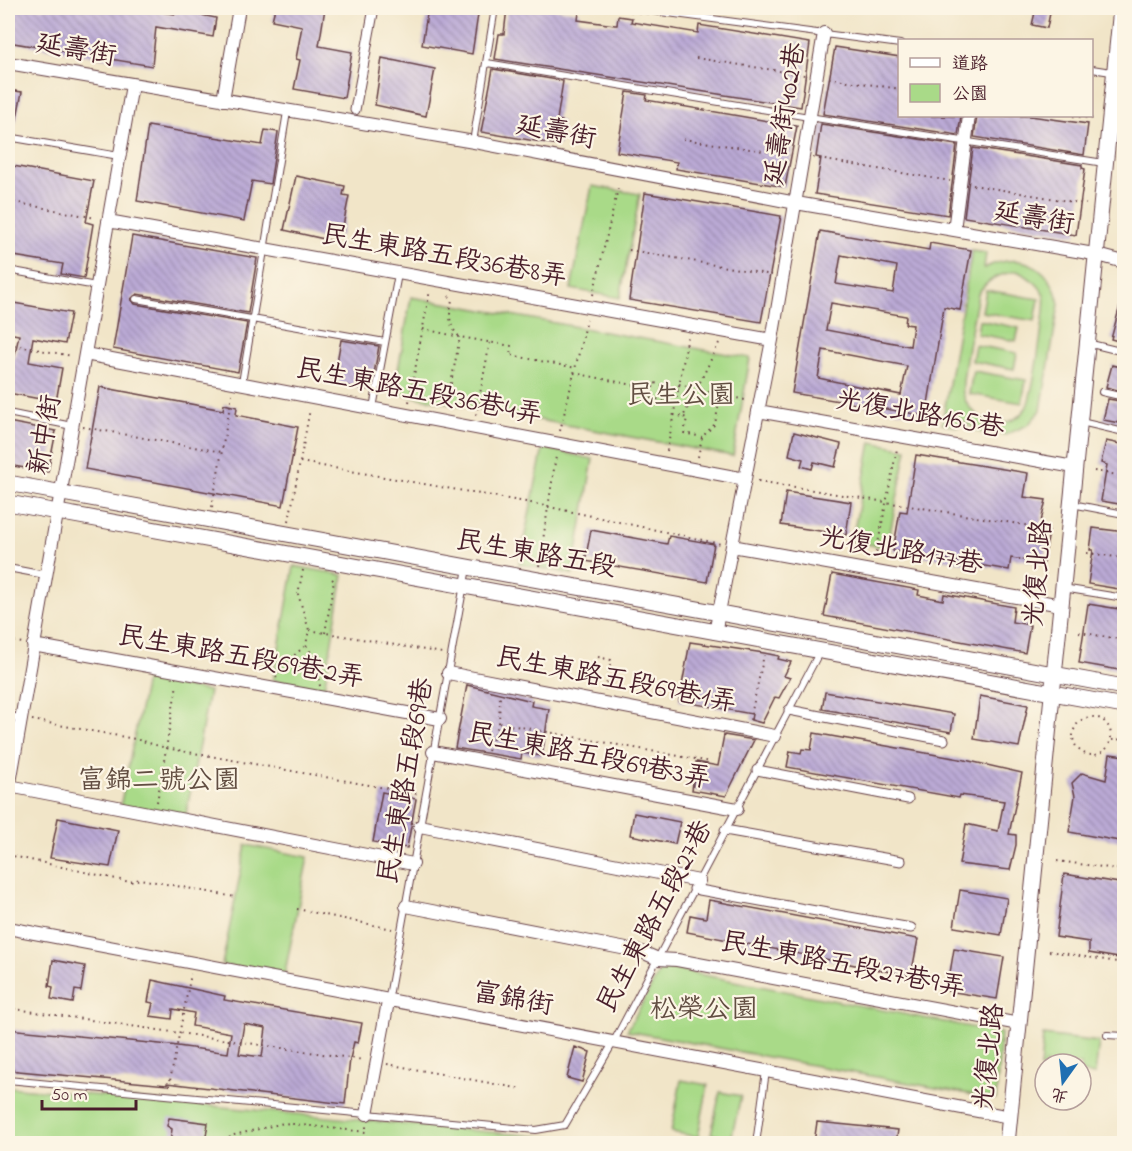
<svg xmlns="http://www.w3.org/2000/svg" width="1132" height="1151" viewBox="0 0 1132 1151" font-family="'Indie Flower','LXGW WenKai TC',sans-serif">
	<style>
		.green { fill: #a9da88; stroke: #7a7c5a; stroke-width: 1.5; fill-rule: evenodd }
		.building { fill: url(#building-back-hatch); fill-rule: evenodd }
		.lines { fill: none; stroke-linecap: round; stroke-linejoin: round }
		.service-casing { stroke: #633d43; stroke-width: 8 }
		.pedestrian-casing { stroke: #633d43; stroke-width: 11 }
		.minor-casing { stroke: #633d43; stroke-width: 14 }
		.tertiary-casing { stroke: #633d43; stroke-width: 17 }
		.path { stroke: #633d43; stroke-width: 2; stroke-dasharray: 1.5 4.5; stroke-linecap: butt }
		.service { stroke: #fff; stroke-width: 6 }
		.pedestrian { stroke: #fff; stroke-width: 9 }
		.minor { stroke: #fff; stroke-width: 12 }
		.tertiary { stroke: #fff; stroke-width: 15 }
		.labels { text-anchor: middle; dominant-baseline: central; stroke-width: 4.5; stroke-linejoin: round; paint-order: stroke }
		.street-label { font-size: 27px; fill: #4a1f2b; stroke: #fcf5e5 }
		.park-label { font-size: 27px; fill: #624e42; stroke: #fcf5e5 }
	</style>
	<defs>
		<pattern id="building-back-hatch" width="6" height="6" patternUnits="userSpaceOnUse" patternTransform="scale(1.5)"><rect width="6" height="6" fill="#bbaad6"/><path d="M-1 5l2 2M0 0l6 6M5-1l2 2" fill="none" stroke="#9a8aae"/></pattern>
	</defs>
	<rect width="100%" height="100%" fill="#fcf5e5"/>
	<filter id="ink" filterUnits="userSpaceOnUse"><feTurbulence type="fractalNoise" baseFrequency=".0167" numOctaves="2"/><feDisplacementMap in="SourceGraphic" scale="12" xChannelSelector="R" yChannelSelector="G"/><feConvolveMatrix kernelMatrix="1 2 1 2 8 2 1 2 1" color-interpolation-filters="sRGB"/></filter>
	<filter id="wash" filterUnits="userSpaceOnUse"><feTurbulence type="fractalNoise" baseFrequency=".008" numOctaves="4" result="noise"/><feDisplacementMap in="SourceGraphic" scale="24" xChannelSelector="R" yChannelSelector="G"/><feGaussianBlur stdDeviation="1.35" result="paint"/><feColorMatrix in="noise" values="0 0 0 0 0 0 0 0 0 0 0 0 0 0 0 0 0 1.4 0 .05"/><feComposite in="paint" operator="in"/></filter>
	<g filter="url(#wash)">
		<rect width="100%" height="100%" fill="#f1e5c8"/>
		<path class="green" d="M592,186L640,194L620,298L571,289Z
			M972,251L986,253L984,268C1019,251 1051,264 1059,304L1041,410L1028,425L1005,435L979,432L960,419L958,427L942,424ZM1017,271C1028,277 1039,283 1044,295C1047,305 1032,400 1026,408C1009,435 969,422 963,393C960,380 975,312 978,294C987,279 1000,274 1017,271Z
			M986,290L1039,299L1035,321L982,312Z
			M411,297L750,358L733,456L394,393Z
			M979,320L1019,328L1016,341L977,334Z
			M975,345L1017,353L1014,369L972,361Z
			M973,371L1026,380L1022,403L969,394Z
			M871,442L907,449L887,548L852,541Z
			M543,448L593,459L573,574L519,564Z
			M294,566L343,575L324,689L273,680Z
			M146,680L209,691L185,820L120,807Z
			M246,845L308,857L284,977L222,965Z
			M662,967L1001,1033L996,1099L627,1031Z
			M1043,1035L1099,1042L1095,1075L1081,1073V1064H1045V1068H1040Z
			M681,1080L708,1085L698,1137L671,1132Z
			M8,1087L565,1139L564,1144L8,1143Z
			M720,1092L741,1096L731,1139L711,1134Z"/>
		<g id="blocks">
			<path class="building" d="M8,8H132L175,14L176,8H203L201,15L216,18L213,37L156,27L152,66L8,42Z
				M275,8H325L319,46L352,52L344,98L294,89L300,60L296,59L302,26L272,20Z
				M428,8H479L472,54L422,45Z
				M507,8H548L579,12L578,20L615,25H617L618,16L632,18L631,22L698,33L699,25L810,43L801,107L495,59L499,34H504Z
				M1036,8H1051L1047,28L1032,25Z
				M835,47L900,57V116H961L958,135L823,114Z
				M382,58L435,69L426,116L375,105Z
				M493,69L563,81L557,120L562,121L559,145L481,132Z
				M8,90L22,92L16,123L8,122Z
				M627,92L647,95L646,100L797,126L785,187L676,169L677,162L617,152Z
				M977,116H1030L1088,124L1084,155L974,137Z
				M821,124L957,145L948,215L815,194L821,158L816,157Z
				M148,126L262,145L265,130L278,132L270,184L252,181L244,221L137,201Z
				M973,148L1082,165V168L1085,169L1076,235L964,217Z
				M8,165L94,181L86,222L93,224L84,278L61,274L63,264L8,255Z
				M296,176L345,186L343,195L349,196L341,236L335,234L333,241L284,230Z
				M645,193L781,216L761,322L629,300Z
				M820,231L929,250L930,243L971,250L960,310L944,307L926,416L792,393ZM841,255L897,266L893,293L836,284ZM831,303L906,316L905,324L913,325L910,346L826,330ZM823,350L907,366L901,395L818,378Z
				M132,236L257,258L248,313L137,294L131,299L135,304L247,323L238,372L113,349Z
				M8,302L71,313L65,344L33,338L29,362L62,368L56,402L8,393V358L14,359L19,335L8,333Z
				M1121,302H1125V343L1111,339Z
				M341,340L379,346L371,390L333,384Z
				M1112,365L1125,368V392L1106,387Z
				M100,387L223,410L224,404L237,407L236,415L298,427L283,506L85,469Z
				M1108,399L1125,402V424L1103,420Z
				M8,422L56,431L48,472L8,465Z
				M794,432L841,444L835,467L814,462L812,469L801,466L803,459L789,455Z
				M1106,441L1125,445V505L1101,501L1107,465L1101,463Z
				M916,455L1028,473L1024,497L1046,500L1039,530L1049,531L1044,563L1011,558L1009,570L893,551L900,511L907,512Z
				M786,492L851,502L846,535L781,525Z
				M1093,528L1125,532V590L1088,584L1093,550H1090Z
				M591,530L667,544L669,536L714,544L707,582L585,561Z
				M832,574L919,590L918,595L943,600L944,594L1014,607L1012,622L1030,625L1025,653L824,616Z
				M1088,604L1125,610V671L1079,663Z
				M690,642L764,653L779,656L778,659L791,662L784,676L790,678L779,698L775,697L762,723L751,720L752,714L679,701Z
				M467,685L532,701L531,706L549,709L542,756L522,753L521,759L455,748Z
				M825,692L954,714L951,732L822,709Z
				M980,696L1028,705L1019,747L974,739Z
				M814,733L965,760L1022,773L1009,834L1016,835V845L1010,870L959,864L966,824L998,831L1004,801L960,795L959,798L787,767L790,751L801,753L802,749L811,750Z
				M724,735L754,740L726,796L692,790L696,762L718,766Z
				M1110,754L1125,756V842L1069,832L1075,796L1072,783L1082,773L1106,780Z
				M382,792L416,799L407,848L373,842Z
				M634,813L680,822L675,844L630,835Z
				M58,818L118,830L110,867L50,858Z
				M1064,874L1125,884V959L1089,953V942L1056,937Z
				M960,890L1007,898L1001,935L954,927Z
				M709,900L918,939L911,976L687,932L690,915L706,918Z
				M954,949L1004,957L997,999L947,991Z
				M53,960L85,966L81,991L75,990L73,1003L51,999L53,987L49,986Z
				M152,980L225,996L224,1000L362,1023L358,1043L354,1042L350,1059L345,1104L167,1083V1085L8,1070V1029L170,1045L228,1053L231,1033L192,1026L194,1013L173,1009L172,1019L150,1016L153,1003L148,1002ZM244,1024L266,1028L262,1057L239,1054Z
				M575,1047L590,1052L582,1082L567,1078Z
				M169,1118L208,1123L205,1143H170L172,1129L167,1126Z
				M817,1122L898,1130L896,1143H814Z"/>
		</g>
	</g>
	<g filter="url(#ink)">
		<use href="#blocks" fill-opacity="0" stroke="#633d43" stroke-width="1.5"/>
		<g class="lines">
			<g class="service-casing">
				<path id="service" d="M630,8L900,44
					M487,63L809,117L1104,163
					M1092,69L1124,74
					M8,137L119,156
					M473,142L495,8
					M8,270L96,286
					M136,299L385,342
					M1087,343L1124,352
					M242,383L287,112
					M1102,392L1124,397
					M373,408L398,274
					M8,413L72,426
					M1081,422L1124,432
					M1072,504L1124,514
					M8,568L45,575
					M1063,588L1124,598
					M8,716L20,718
					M388,1002L467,568
					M1107,1035L1124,1036
					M8,1080L536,1130L565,1125L613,1043L819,653
					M614,1144V1141
					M756,1144L766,1071"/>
			</g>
			<g class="pedestrian-casing">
				<path id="pedestrian" d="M355,110L374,8
					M789,710L944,740
					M757,770L908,799
					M725,830L901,861
					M694,889L911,928"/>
			</g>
			<g class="minor-casing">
				<path id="minor" d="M8,63L480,143L796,203L1094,254L1124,262
					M223,100L239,8
					M108,221L772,340
					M954,230L969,116
					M85,354L745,479
					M758,411L1074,467
					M732,546L1061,605
					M715,633L772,340L824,33
					M33,645L440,719
					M448,673L775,736
					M433,752L737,809
					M9,786L413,864
					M8,794L132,85
					M420,826L699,881
					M406,906L642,952L658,959L677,960L1019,1024
					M8,928L1010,1117
					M367,1114L388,1002"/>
			</g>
			<g class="tertiary-casing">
				<path id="tertiary" d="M8,483L1124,687
					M8,503L1124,706
					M1007,1144L1121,8"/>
			</g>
			<path class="path" d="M696,58L805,75
				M829,78L900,89
				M1073,116L1095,119
				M683,139L790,155
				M813,158L950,181
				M973,185L1086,204
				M8,201L96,218
				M629,250L772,275
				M593,295L619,184
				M449,296L452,300C449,314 448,327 460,337L511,346L510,355L576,368
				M423,329L460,337L446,409
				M8,344L72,356
				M574,373L653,389
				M679,384L749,401
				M409,402L430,290
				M676,403L651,398L654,383L679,388
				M476,415L490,342
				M674,415L683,417L719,343
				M684,417L687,418L684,433L702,437
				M83,427L222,452
				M560,431L587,320
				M667,451L688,336
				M698,457L702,437L715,424L721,393
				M300,462L531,503L721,544
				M1094,471L1124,476
				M758,481L1049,529
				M212,507L232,394
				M289,521L310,409
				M1087,553L1124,558
				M875,558L897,449
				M539,566L556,456
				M303,570L298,594L309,630
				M1079,632L1124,640
				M325,633L334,581L329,576
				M8,640L22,643
				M598,657L611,660L605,691
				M276,678L280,668L306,645
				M320,686L314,657L306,645L309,630L442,653
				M1073 736a19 19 0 1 1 38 0a19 19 0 1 1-38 0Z
				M32,720L135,739L166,748L418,794
				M750,720L764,655
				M499,723L711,762
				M1112,740L1124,739
				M488,751L499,723L500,696
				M157,802L177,684
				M8,855L130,882L140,879L235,897
				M1057,861L1124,870
				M297,909L392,929
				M1049,951L1124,963
				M8,1008L364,1060
				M387,1064L522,1089
				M169,1086L191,974
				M229,1144L230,1136L284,1123L366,1132V1125"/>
			<use href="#service" class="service"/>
			<use href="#pedestrian" class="pedestrian"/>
			<use href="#minor" class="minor"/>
			<use href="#tertiary" class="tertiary"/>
		</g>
	</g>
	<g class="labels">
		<g class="street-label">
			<text transform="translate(76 51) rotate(10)">延壽街</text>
			<text transform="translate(786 114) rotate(-81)">延壽街402巷</text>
			<text transform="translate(556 133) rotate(11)">延壽街</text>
			<text transform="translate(1034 219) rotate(10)">延壽街</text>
			<text transform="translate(444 257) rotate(10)">民生東路五段36巷8弄</text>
			<text transform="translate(419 393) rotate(11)">民生東路五段36巷4弄</text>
			<text transform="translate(920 415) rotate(10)">光復北路165巷</text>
			<text transform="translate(46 435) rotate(-80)">新中街</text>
			<text transform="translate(901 552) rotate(10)">光復北路177巷</text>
			<text transform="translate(536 555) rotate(10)">民生東路五段</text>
			<text transform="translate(1039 573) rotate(-85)">光復北路</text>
			<text transform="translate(241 658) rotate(10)">民生東路五段69巷2弄</text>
			<text transform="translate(616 681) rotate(11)">民生東路五段69巷1弄</text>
			<text transform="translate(589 757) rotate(11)">民生東路五段69巷3弄</text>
			<text transform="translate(407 781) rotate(-80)">民生東路五段69巷</text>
			<text transform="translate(656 917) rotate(-62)">民生東路五段27巷</text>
			<text transform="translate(843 966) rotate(11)">民生東路五段27巷9弄</text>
			<text transform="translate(513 1000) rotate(10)">富錦街</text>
			<text transform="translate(990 1057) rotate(-84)">光復北路</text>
		</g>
		<g class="park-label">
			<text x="681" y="396">民生公園</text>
			<text x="159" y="781">富錦二號公園</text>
			<text x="704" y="1010">松榮公園</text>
		</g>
	</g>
	<rect width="1132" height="1151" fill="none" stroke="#fcf5e5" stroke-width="30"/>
	<rect x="898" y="39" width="195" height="78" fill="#fcf5e5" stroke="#b59f9b" stroke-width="1.5"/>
	<rect x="910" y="58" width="30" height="9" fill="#ffffff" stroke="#b59f9b" stroke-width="1.5"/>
	<text x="952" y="69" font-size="18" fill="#4a1f2b">道路</text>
	<rect x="910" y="84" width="30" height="18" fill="#a9da88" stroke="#b59f9b" stroke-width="1.5"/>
	<text x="952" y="99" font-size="18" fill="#4a1f2b">公園</text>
	<g transform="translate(1063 1082) rotate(195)"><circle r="28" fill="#fcf5e5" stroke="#b59f9b" stroke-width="1.5"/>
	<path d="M0-4.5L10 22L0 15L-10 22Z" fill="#1f6fb2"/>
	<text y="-9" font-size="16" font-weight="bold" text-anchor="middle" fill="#4a1f2b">北</text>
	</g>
	<path d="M42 1100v9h94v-9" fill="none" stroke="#4a1f2b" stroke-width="3"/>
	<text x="51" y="1100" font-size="18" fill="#4a1f2b" stroke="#fcf5e5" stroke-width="4.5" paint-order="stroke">50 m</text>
</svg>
